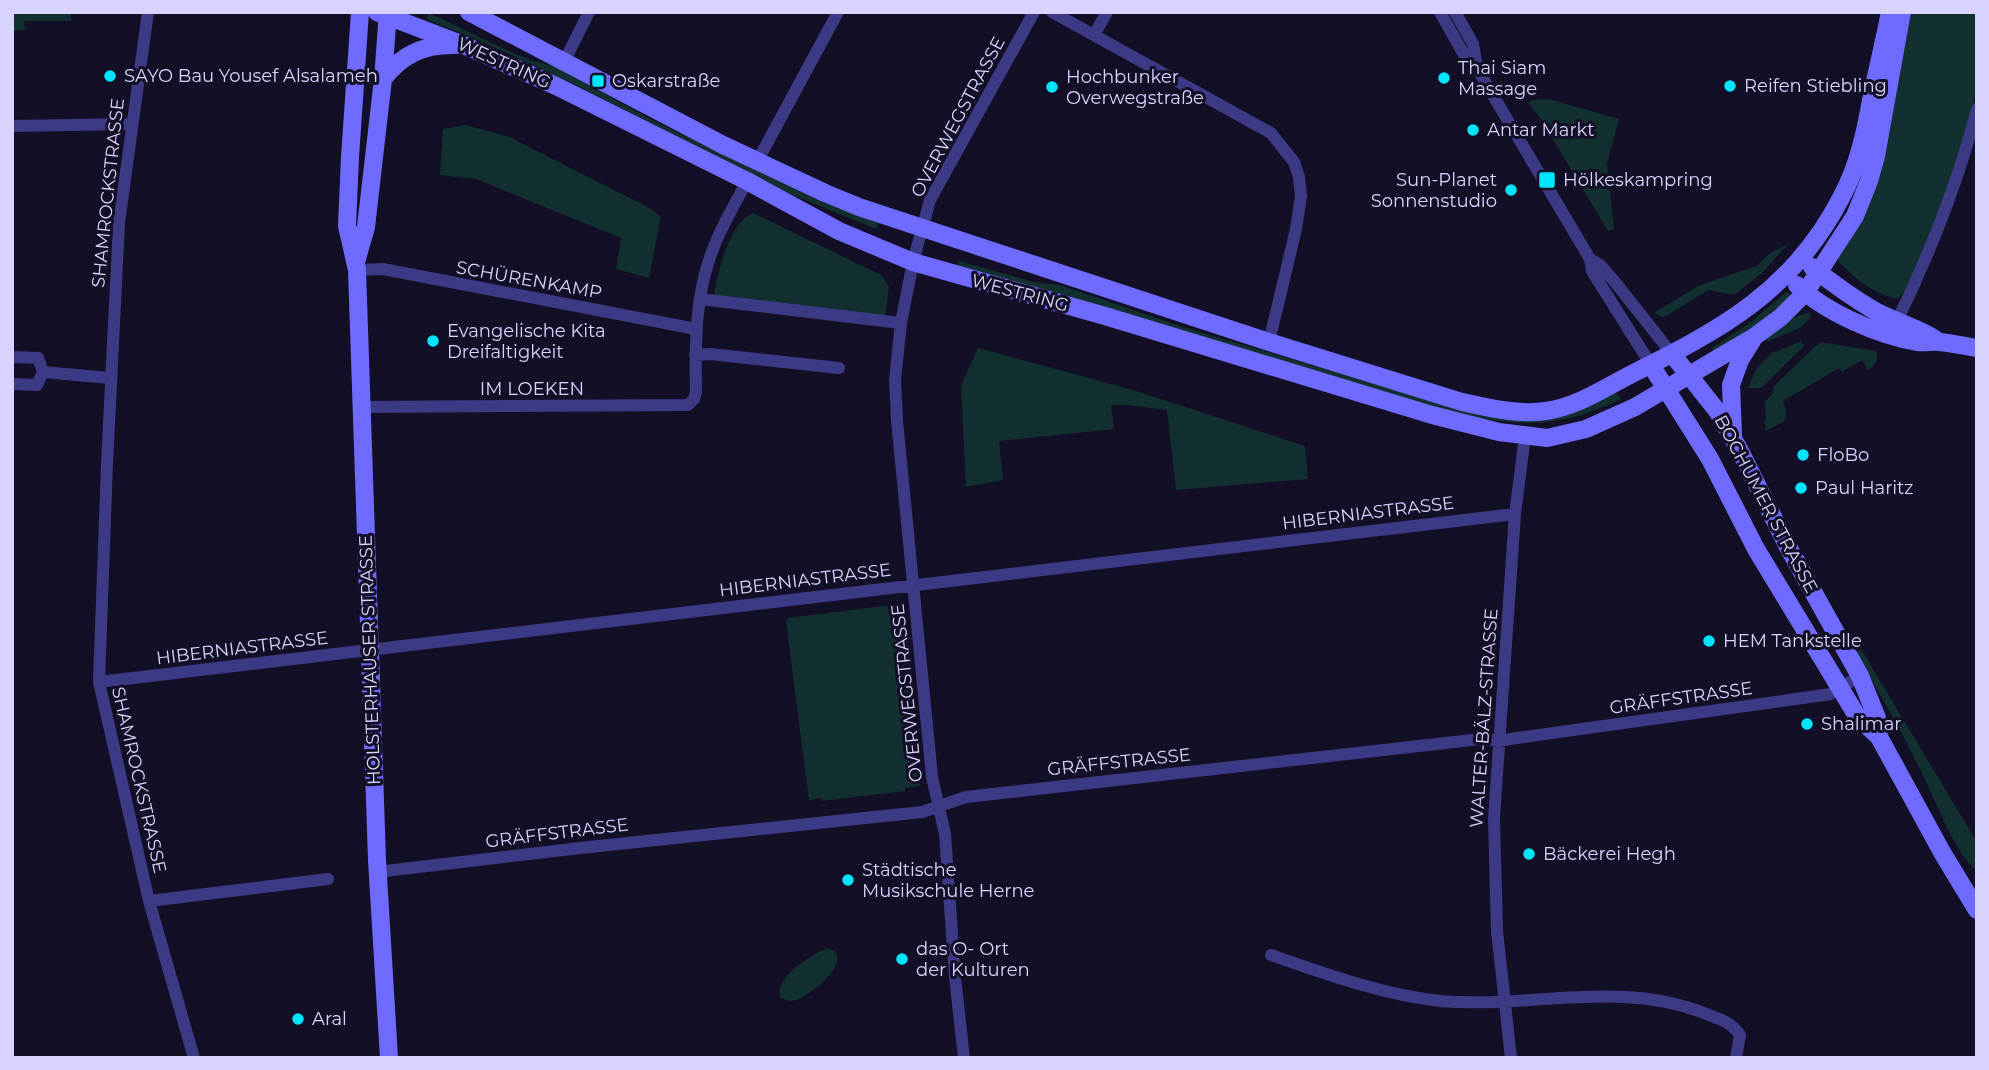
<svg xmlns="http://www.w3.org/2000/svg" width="1989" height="1070" viewBox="0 0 1989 1070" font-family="Montserrat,sans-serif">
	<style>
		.green { fill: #12302f }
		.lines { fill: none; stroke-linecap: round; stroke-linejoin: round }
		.street { stroke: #3d3a85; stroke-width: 12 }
		.secondary { stroke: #6f6bff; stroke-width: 18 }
		.poi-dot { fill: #00e5ff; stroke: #130f26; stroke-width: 2.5 }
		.labels { text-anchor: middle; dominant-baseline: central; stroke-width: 6; stroke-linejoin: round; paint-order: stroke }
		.street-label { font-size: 18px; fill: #d9d4ff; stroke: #130f26 }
		.poi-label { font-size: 18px; fill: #d9d4ff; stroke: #130f26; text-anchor: start }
	</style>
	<rect width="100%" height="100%" fill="#130f26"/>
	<path class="green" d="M12,12H71V21H24L25,30L12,31Z
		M1911,12H1977V88L1971,111L1949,188L1909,285L1898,299C1882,296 1868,288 1856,278C1849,273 1847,267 1839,263L1838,258L1889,133Z
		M429,13L509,51L533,61L554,66L652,120L742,164L822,202L878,223L876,229L781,190L699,147L551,73L473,38L426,19Z
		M1549,99L1619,119L1607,164L1614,229L1608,231L1540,118L1528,103L1532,100Z
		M466,125L509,137L650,208L661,217L649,278L616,269L621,238L476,179L440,175L443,129Z
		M753,213L881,275L889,287L885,317L716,296L714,294C718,272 730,221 753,213Z
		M1788,244L1762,273L1734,295L1708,290L1666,316L1662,317L1654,313L1698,286L1756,266L1769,254Z
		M959,261L1034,282L1060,285L1180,326L1482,416C1504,419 1544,420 1565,416C1583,412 1600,400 1615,391L1621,399C1558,429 1525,426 1459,415L1070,297L957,267Z
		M1786,292L1790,293L1791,296C1767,318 1741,335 1714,352L1712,348L1751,322Z
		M1809,312L1811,315C1802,333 1784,332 1769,342L1766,339L1793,318Z
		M1801,341L1804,346L1761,388H1748L1756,369L1774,351L1776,352Z
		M1820,342L1876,351C1879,359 1876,365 1868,370L1862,360L1842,372L1839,368L1783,401C1790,424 1786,419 1766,431L1764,421H1766L1765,402L1773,393L1774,386Z
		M978,348L1133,390L1305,446L1308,479L1176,490L1167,410L1128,405H1111L1114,429L999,441L1003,480L966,487L961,385Z
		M899,604L920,786L905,788V791L822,801L821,798L809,800L786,621L788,618Z
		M1861,649L1977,842V870C1956,858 1932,791 1919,767C1900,728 1877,690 1856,653Z
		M827,948L835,951C837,956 838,956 837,962C836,973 808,997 796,1000C790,1002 785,1000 780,997C774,978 812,954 827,948Z"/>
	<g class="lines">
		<path class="street" d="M148,12L119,223L107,464L99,682L149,901L194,1058
			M1052,12L1271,133L1294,162L1299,177L1301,196L1296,229L1269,342
			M1440,12L1463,53L1478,70L1590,259L1592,271L1651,365
			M1455,12L1473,44L1477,66
			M1094,35L1107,12
			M564,62L589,12
			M12,126L132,124
			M757,162L838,12
			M1590,259L1600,265L1615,282L1672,354
			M357,270L383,269L696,329
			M700,299L901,323
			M1897,321C1930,253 1958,183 1977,109
			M695,355L710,354L839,368
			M12,357L38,358L43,372L37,385L12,384
			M43,372L110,378
			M361,407L688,405L694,399L696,392C695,342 695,291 715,244C724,222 736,202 747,181
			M99,682L1515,514
			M377,872L580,848L922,812L966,797L1481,739L1498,741L1517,738L1810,697L1830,694L1860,676
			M149,901L328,879
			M1271,955C1326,974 1383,995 1440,1001C1531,1009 1622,978 1709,1015C1723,1021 1731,1022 1740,1035L1736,1058
			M964,1058L955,977L945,834L932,777L930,756L897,421L895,380L901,323L913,262L930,200L1034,12
			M1511,1058L1497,931L1494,818L1515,514L1525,436"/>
		<path class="secondary" d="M360,12L350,157L347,226L357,270L377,860L389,1058
			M377,12L466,46L556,86L747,181L839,231L913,262L1105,316L1432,415L1499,432L1547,438L1586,429L1635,407L1754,337L1781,317L1805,293L1855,216L1869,181L1876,156L1902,12
			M469,12L723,145L825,193L859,207L1269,342L1462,402C1489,408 1518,415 1546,411C1576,407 1601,390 1628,376C1720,330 1793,292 1842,196C1858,166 1865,134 1871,100C1877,71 1884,42 1890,12
			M383,79C402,54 425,44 456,45
			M356,262L366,227L383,79L388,12
			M1812,267C1832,283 1853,298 1875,311C1895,322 1916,327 1935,339
			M1797,285C1825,312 1879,336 1918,342C1925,343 1932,341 1939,342C1952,343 1964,346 1977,348
			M1672,354L1718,412L1740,451L1787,545L1860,676L1877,718L1879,737
			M1651,365L1710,459L1756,549L1857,716L1879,737L1943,854L1977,910
			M1733,435L1731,385L1740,360L1753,339"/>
	</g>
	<g class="poi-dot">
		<circle cx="110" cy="76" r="7"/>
		<circle cx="1444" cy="78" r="7"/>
		<rect x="591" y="74" width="14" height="14" rx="3.5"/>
		<circle cx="1730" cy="86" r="7"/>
		<circle cx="1052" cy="87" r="7"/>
		<circle cx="1473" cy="130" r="7"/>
		<rect x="1538" y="171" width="18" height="18" rx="3.5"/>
		<circle cx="1511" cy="190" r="7"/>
		<circle cx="433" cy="341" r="7"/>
		<circle cx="1803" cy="455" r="7"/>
		<circle cx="1801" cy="488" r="7"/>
		<circle cx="1709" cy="641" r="7"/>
		<circle cx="1807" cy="724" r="7"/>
		<circle cx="1529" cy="854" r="7"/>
		<circle cx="848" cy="880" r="7"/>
		<circle cx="902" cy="959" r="7"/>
		<circle cx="298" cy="1019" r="7"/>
	</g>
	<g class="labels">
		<g class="street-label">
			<text transform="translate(504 63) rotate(24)">WESTRING</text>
			<text transform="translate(958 117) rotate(-62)">OVERWEGSTRASSE</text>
			<text transform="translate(108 193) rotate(-84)">SHAMROCKSTRASSE</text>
			<text transform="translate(529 280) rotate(10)">SCHÜRENKAMP</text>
			<text transform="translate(1020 293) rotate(15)">WESTRING</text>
			<text x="532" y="389">IM LOEKEN</text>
			<text transform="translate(1766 504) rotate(62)">BOCHUMER STRASSE</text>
			<text transform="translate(1368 513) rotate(-7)">HIBERNIASTRASSE</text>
			<text transform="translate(805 580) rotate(-7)">HIBERNIASTRASSE</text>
			<text transform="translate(242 648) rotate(-7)">HIBERNIASTRASSE</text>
			<text transform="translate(370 660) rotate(-92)">HOLSTERHAUSER STRASSE</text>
			<text transform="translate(907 693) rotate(-96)">OVERWEGSTRASSE</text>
			<text transform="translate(1681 698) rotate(-8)">GRÄFFSTRASSE</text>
			<text transform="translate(1484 718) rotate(-86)">WALTER-BÄLZ-STRASSE</text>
			<text transform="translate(1119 762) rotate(-6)">GRÄFFSTRASSE</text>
			<text transform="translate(139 780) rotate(77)">SHAMROCKSTRASSE</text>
			<text transform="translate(557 833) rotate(-7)">GRÄFFSTRASSE</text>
		</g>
		<g class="poi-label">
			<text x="1458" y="68">Thai Siam<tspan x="1458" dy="21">Massage</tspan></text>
			<text x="124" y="76">SAYO Bau Yousef Alsalameh</text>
			<text x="1066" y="77">Hochbunker<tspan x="1066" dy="21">Overwegstraße</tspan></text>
			<text x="612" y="81">Oskarstraße</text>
			<text x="1744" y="86">Reifen Stiebling</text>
			<text x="1487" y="130">Antar Markt</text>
			<text x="1497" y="180" text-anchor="end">Sun-Planet<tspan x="1497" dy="21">Sonnenstudio</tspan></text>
			<text x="1563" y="180">Hölkeskampring</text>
			<text x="447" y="331">Evangelische Kita<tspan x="447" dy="21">Dreifaltigkeit</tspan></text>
			<text x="1817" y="455">FloBo</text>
			<text x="1815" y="488">Paul Haritz</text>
			<text x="1723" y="641">HEM Tankstelle</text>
			<text x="1821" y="724">Shalimar</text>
			<text x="1543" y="854">Bäckerei Hegh</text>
			<text x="862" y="870">Städtische<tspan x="862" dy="21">Musikschule Herne</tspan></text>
			<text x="916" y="949">das O- Ort<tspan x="916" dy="21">der Kulturen</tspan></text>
			<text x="312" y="1019">Aral</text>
		</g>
	</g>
	<rect width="1989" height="1070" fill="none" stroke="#d9d4ff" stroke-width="28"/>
</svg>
